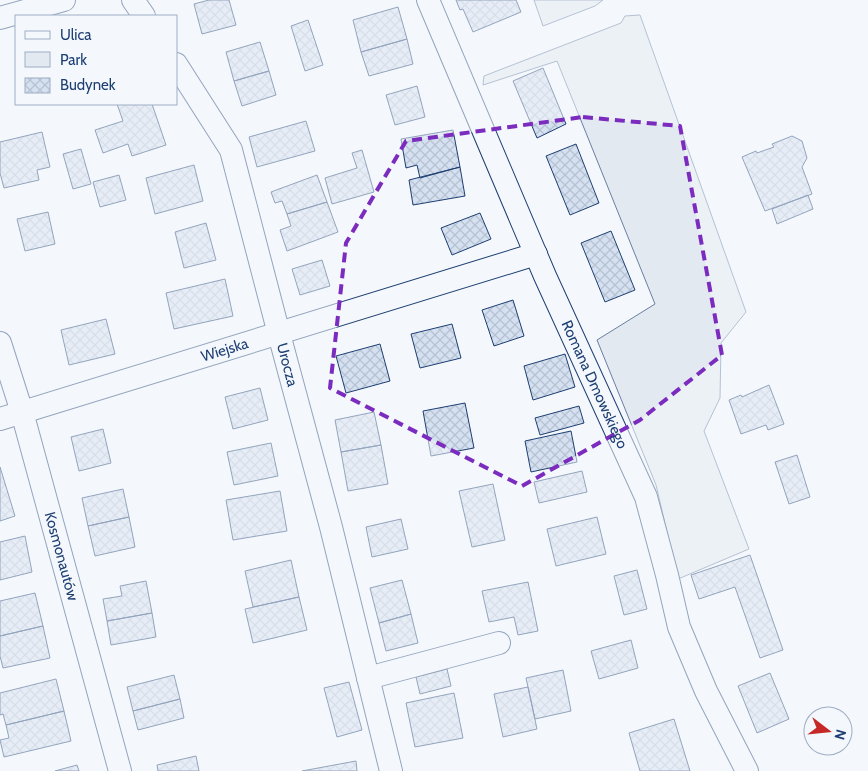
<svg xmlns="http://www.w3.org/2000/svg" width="868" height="771" viewBox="0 0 868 771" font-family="Cabin,sans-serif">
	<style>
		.green { fill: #e3e9f0; stroke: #687fa3 }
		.building { fill: url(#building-cross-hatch); stroke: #1d3f73 }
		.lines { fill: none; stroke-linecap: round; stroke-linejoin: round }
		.minor-casing { stroke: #1d3f73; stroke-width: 24 }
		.minor { stroke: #f4f7fb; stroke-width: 22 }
		.marked { fill: none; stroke: #7b2cbf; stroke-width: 4; stroke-dasharray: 10 6; stroke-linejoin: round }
		.labels { text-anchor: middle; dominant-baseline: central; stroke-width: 4; stroke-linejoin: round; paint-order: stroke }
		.street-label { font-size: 15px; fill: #1d3f73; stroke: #f4f7fb }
	</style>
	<defs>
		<pattern id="building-cross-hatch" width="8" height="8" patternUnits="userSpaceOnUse" patternTransform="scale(1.25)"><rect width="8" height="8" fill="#d5e0f0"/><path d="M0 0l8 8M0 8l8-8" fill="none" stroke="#b6c1d1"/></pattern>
	</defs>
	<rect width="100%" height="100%" fill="#f4f7fb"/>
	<path class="green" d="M534,0H603L595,6L543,26Z
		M640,15L746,312L721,343L720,398L704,431L749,549L678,579L656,485L597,340L655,304L557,61L483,85L484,76L621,23L625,16Z"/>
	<path class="building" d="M209,0H229L236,25L202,34L194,4Z
		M456,0H516L521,12L473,32L463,9L460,10Z
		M398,7L407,39L361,52L353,20Z
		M308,20L323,65L305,71L291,26Z
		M407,39L413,64L369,76L361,52Z
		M260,42L269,71L234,81L226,52Z
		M543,68L566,124L537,138L513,81Z
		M269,71L276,95L242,106L234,81Z
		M417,86L425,117L395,125L386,95Z
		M117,104H152L166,145L132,156L128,144L103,153L95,130L123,121Z
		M306,121L315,151L257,167L249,137Z
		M453,130L460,167L420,178L417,165L406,168L401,139Z
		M42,132L50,167L37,170L39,180L4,188L0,173V142Z
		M792,136L802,141L807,158L802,167L812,194L765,211L742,157L756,151L757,153L774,147L772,144Z
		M576,144L599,203L570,215L546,156Z
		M81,149L91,184L73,189L63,154Z
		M362,150L374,192L332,204L325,178L357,168L352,153Z
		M194,165L203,201L155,214L146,178Z
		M460,167L465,196L413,205L409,180Z
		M119,175L126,200L100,207L93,182Z
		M317,175L327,202L287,214L282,201L275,203L271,192Z
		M808,195L813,209L777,224L772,209Z
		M327,202L338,232L287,251L280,230L291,226L287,214Z
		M48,212L55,244L25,251L17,219Z
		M480,213L491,239L452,255L441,228Z
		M206,223L216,260L184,268L175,232Z
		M611,231L635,290L605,302L581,243Z
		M322,260L330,286L300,295L292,269Z
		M225,279L233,316L174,329L166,293Z
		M513,300L524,336L494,346L482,310Z
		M106,319L115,354L69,365L61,330Z
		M452,324L461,358L420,368L411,334Z
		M380,344L390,381L346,393L336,356Z
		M565,354L575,387L533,400L524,366Z
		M769,385L784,424L768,430L766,425L741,434L729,400L741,395L742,397Z
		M260,388L268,420L233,429L225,397Z
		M465,403L474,448L431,456L423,411Z
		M579,406L584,423L540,435L535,418Z
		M374,412L381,445L341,452L335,420Z
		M103,429L111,463L79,471L71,437Z
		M571,431L577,462L531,472L525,441Z
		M271,443L278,476L234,485L227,452Z
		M381,445L388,484L348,491L341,452Z
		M797,455L810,497L789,504L775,462Z
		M0,467L15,516L0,521Z
		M582,471L587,492L539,503L534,482Z
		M493,484L505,540L472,547L459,491Z
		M123,489L129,517L88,526L82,498Z
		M280,491L287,531L233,540L226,500Z
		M129,517L135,547L95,556L88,526Z
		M597,517L606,554L556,566L547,529Z
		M401,519L408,549L372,557L366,527Z
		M25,536L32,572L0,580V542Z
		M750,555L783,650L760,658L735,587L699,599L691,575Z
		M291,560L299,597L253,607L245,571Z
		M637,570L647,609L624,615L614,576Z
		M402,580L411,614L379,623L370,588Z
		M146,581L152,613L107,621L103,599L122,596L120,586Z
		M528,582L538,631L518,635L514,617L489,622L482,591Z
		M35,593L43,626L0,636V601Z
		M299,597L307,630L253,643L245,609Z
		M152,613L156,637L111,645L107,621Z
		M411,614L418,643L386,651L379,623Z
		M43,626L50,658L3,668L0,656V636Z
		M631,640L638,668L599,679L591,651Z
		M447,669L451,686L420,694L416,677Z
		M563,670L571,711L535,719L526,678Z
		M770,673L789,719L757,733L738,686Z
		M174,675L180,699L133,711L127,687Z
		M56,679L64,711L6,725L3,714L0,715V693Z
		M349,682L362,730L337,737L324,688Z
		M528,687L537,729L503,737L494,694Z
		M454,693L463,738L415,747L406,703Z
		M180,699L184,718L138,730L133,711Z
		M64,711L71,741L4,757L0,740L9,738L6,725Z
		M674,719L690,771H640L629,733Z
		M196,756L199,771H158L157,765Z
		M356,761L357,771H302Z
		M77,765L79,771H55Z"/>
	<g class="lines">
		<g class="minor-casing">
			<g id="minor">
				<path d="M133,0L144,16"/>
				<path id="s1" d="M428,0L545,276L646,497L667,575L679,627L706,691L747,771"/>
				<path d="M0,18L64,0"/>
				<path id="s2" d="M176,64L231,150L279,334L331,527L391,771"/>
				<path id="s3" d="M0,343L22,412L120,771"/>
				<path id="s4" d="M0,419L536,254"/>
				<path d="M368,678L499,643"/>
			</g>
		</g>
		<use href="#minor" class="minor"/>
	</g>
	<path d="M0 0H868V771H0ZM583,117L680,126L722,355L640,420L522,486L330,388L346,243L406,141Z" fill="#f4f7fb" fill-opacity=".55" fill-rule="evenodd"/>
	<path class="marked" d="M583,117L680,126L722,355L640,420L522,486L330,388L346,243L406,141Z"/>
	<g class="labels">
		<g class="street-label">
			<text stroke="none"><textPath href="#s4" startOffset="235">Wiejska</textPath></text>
			<text stroke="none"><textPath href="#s2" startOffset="324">Urocza</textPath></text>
			<text stroke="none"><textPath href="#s1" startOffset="419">Romana Dmowskiego</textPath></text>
			<text stroke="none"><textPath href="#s3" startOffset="222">Kosmonautów</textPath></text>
		</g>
	</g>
	<rect x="15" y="15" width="162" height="90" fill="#f4f7fb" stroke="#9eadc5"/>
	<rect x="25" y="31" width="25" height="8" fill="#f4f7fb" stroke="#9eadc5"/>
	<text x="60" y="40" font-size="15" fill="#1d3f73">Ulica</text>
	<rect x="25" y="52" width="25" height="15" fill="#e3e9f0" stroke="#9eadc5"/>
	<text x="60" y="65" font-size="15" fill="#1d3f73">Park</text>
	<rect x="25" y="78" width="25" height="15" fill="url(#building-cross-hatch)" stroke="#9eadc5"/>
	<text x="60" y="90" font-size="15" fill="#1d3f73">Budynek</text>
	<g transform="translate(828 731) rotate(106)"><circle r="24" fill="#f4f7fb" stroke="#9eadc5"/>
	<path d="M0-4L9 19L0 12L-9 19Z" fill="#c62828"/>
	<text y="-8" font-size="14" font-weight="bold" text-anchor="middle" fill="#1d3f73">N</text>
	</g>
</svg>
